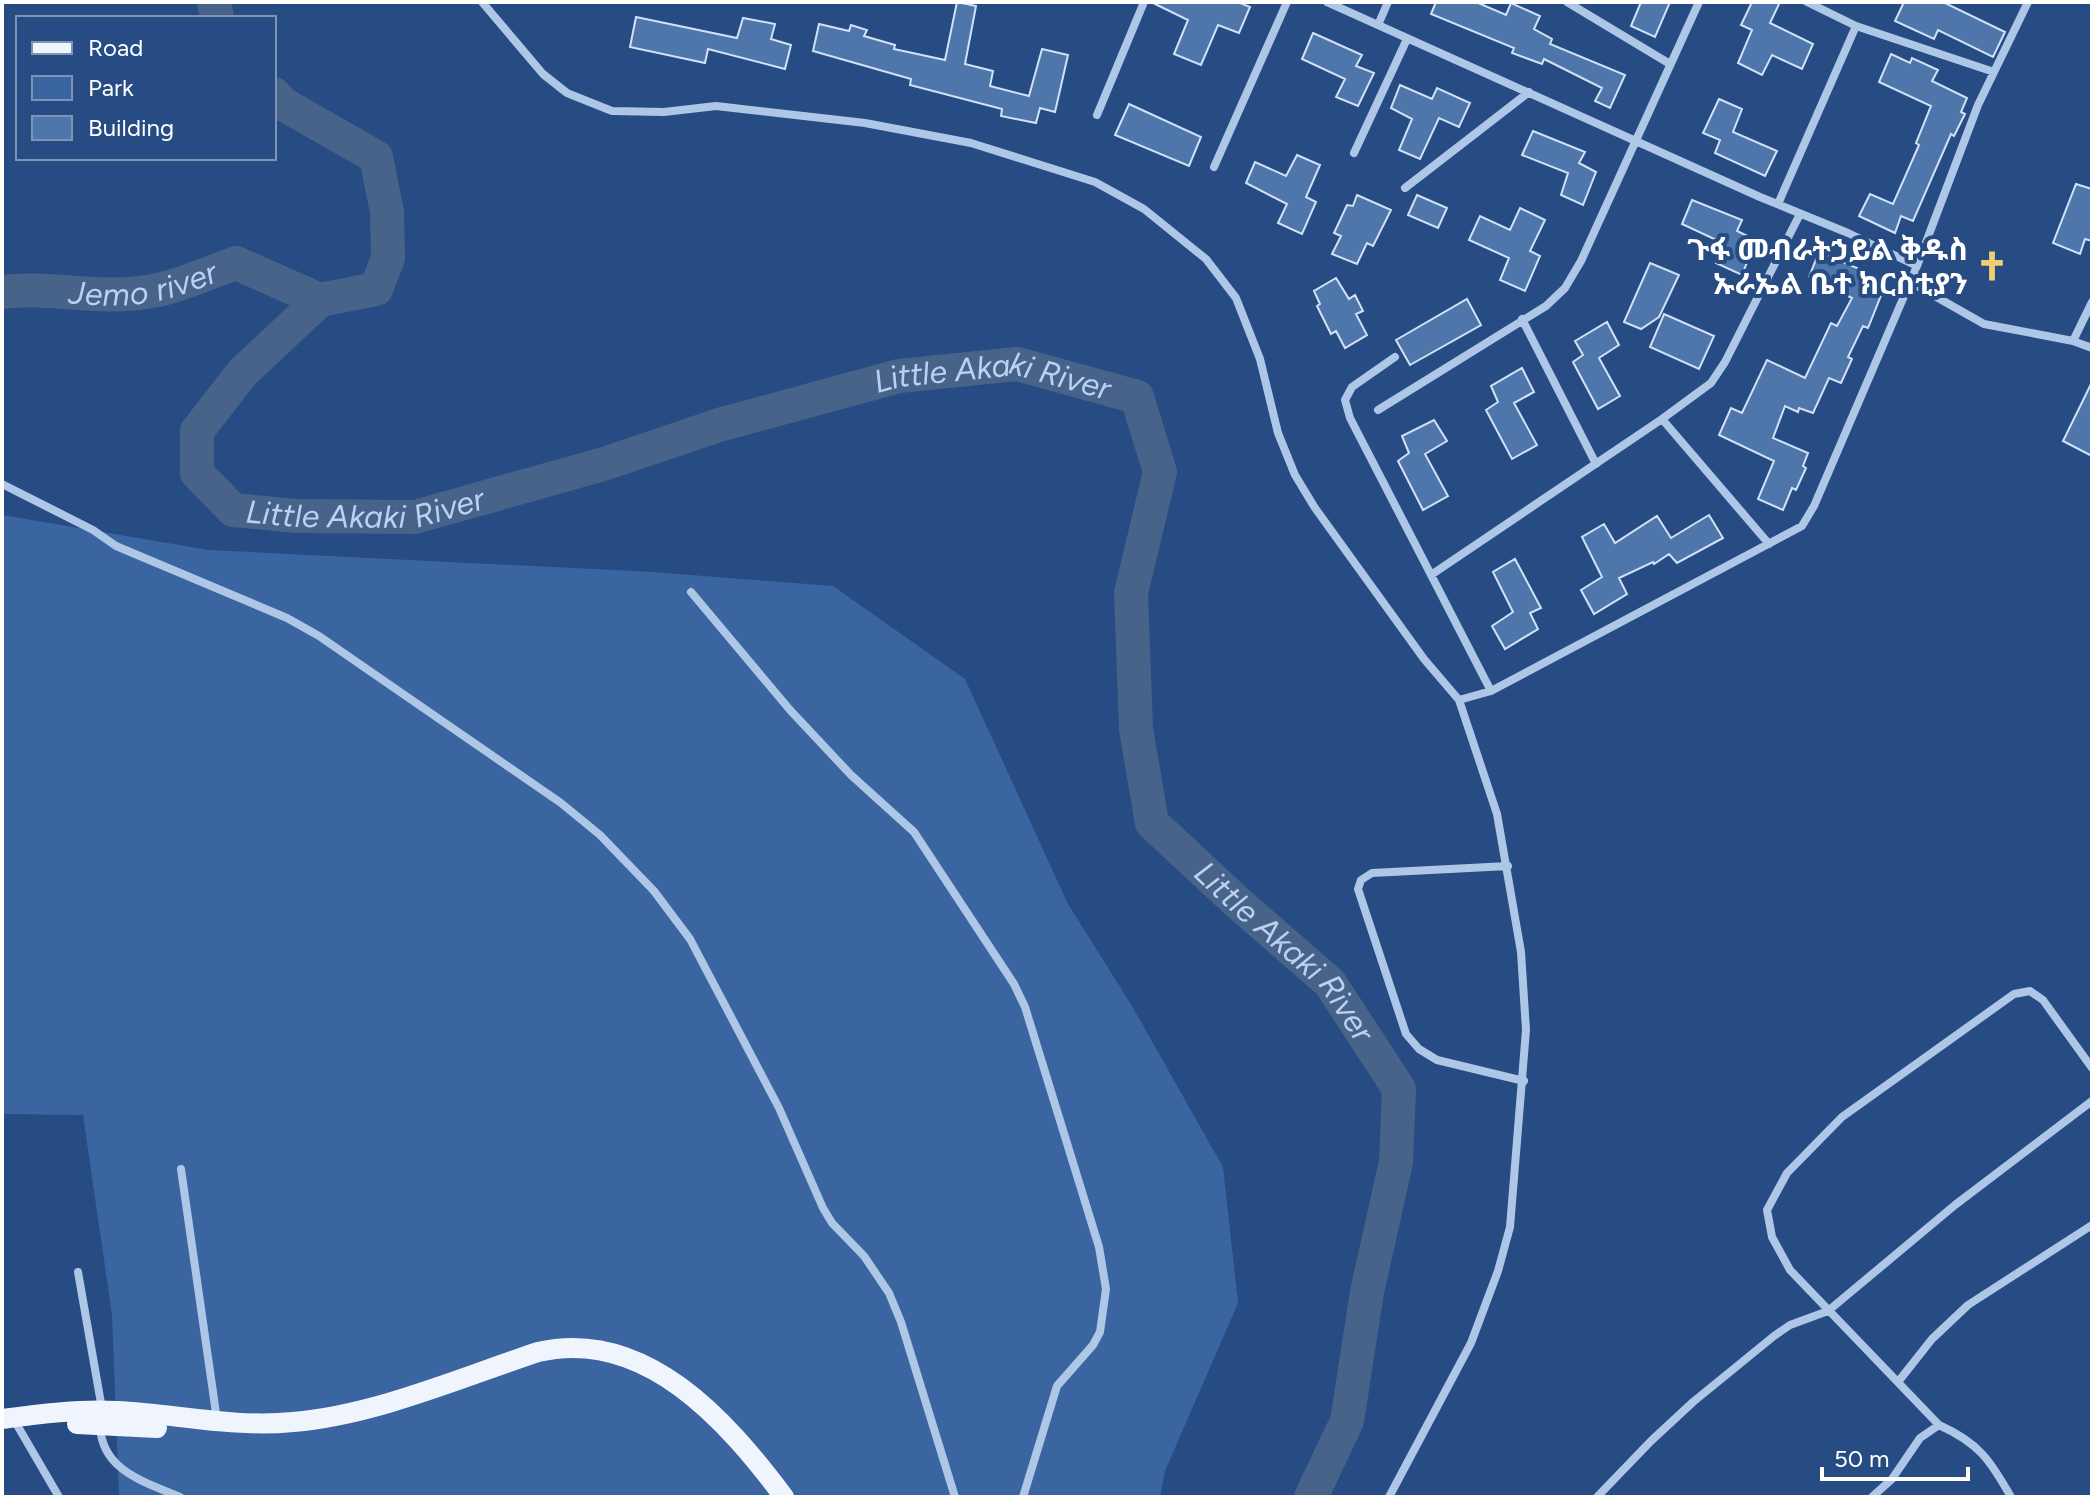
<svg xmlns="http://www.w3.org/2000/svg" width="2094" height="1499" viewBox="0 0 2094 1499" font-family="Figtree,'Noto Sans Ethiopic',sans-serif">
	<style>
		.green { fill: #3a65a0 }
		.lines { fill: none; stroke-linecap: round; stroke-linejoin: round }
		.river { stroke: #47638a; stroke-width: 34 }
		.building { fill: #4e76ab; stroke: #d2e1f6; stroke-width: 2 }
		.street { stroke: #aec7e7; stroke-width: 8 }
		.primary { stroke: #f0f5fd; stroke-width: 20 }
		.labels { text-anchor: middle; dominant-baseline: central; stroke-width: 8; stroke-linejoin: round; paint-order: stroke }
		.poi-label { font-size: 30px; font-weight: bold; fill: #fff; stroke: #264c83; text-anchor: end }
		.water-label { font-size: 32px; font-style: italic; fill: #bad1ef; stroke: #264c83 }
	</style>
	<rect width="100%" height="100%" fill="#264c83"/>
	<path class="green" d="M2,515L209,550L653,572L833,586L965,679L1068,904L1132,1006L1223,1167L1238,1303L1165,1471L1160,1497L119,1496L112,1315L83,1115L2,1114Z"/>
	<g class="lines">
		<g class="river">
			<path d="M214,2L217,18"/>
			<path id="s1" d="M274,94L283,104L376,157L387,212L388,258L376,289L320,300L243,372L197,431V473L233,510L297,516L415,517L607,463L719,425L899,376L1017,364L1137,397L1160,472L1131,593L1136,729L1152,823L1238,903L1330,983L1399,1089L1396,1162L1367,1292L1347,1421L1311,1497"/>
			<path id="s2" d="M2,292C50,286 98,300 146,292C176,288 208,273 236,263L320,300"/>
		</g>
	</g>
	<path class="building" d="M957,2L976,6L965,64L993,71L990,86L1029,96L1042,49L1068,55L1055,112L1040,108L1036,123L1001,116L1002,109L910,85L911,79L813,51L819,24L849,31L851,25L867,30L864,36L895,45L894,49L945,60Z
		M1151,2H1238L1250,7L1239,33L1218,25L1201,65L1174,54L1188,20Z
		M1436,2H1476L1506,15L1511,3L1540,16L1534,29L1552,39L1550,44L1625,75L1610,108L1595,101L1602,88L1544,59L1542,64L1512,53L1514,48L1431,14Z
		M1641,2H1670L1655,37L1631,26Z
		M1752,2H1780L1770,23L1813,44L1802,69L1772,55L1762,75L1738,63L1752,30L1741,25Z
		M1904,2H1943L2005,32L1993,57L1938,30L1934,39L1895,21Z
		M636,17L737,38L743,18L775,24L771,39L791,45L785,69L708,49L705,63L630,47Z
		M1313,33L1362,55L1356,66L1374,73L1358,106L1336,97L1345,79L1302,59Z
		M1891,54L1910,63L1912,58L1938,70L1932,81L1967,98L1961,112L1965,114L1954,136L1951,134L1913,221L1901,216L1895,233L1859,216L1870,194L1893,204L1919,145L1916,143L1931,106L1879,82Z
		M1400,85L1432,99L1437,88L1470,103L1459,127L1439,118L1420,159L1399,150L1412,119L1391,108Z
		M1719,99L1742,109L1733,132L1777,151L1765,176L1715,153L1720,140L1703,133Z
		M1129,104L1201,137L1189,166L1115,135Z
		M1533,131L1585,152L1579,163L1596,172L1583,205L1561,195L1568,173L1522,155Z
		M1297,155L1320,165L1306,197L1316,202L1302,234L1278,223L1287,204L1246,183L1255,162L1286,176Z
		M2076,184L2092,189V241L2085,239L2080,254L2053,243Z
		M1357,195L1391,210L1373,246L1367,243L1357,264L1332,254L1341,236L1334,233L1347,205L1353,206Z
		M1417,195L1447,208L1438,228L1408,215Z
		M1692,200L1742,220L1737,231L1756,240L1742,275L1716,263L1725,244L1682,224Z
		M1520,208L1545,220L1530,251L1540,256L1525,291L1500,280L1509,258L1469,240L1480,216L1510,230Z
		M1819,252L1869,273L1864,285L1882,293L1868,328L1863,326L1848,357L1852,359L1841,383L1829,378L1813,413L1799,408L1798,412L1785,406L1773,438L1808,453L1803,466L1806,468L1796,490L1792,488L1783,510L1758,499L1774,461L1719,435L1731,408L1742,413L1767,360L1805,378L1831,323L1837,326L1852,298L1809,277Z
		M1650,263L1679,275L1659,317L1641,329L1624,322Z
		M1336,278L1349,299L1355,295L1363,311L1356,314L1367,335L1345,348L1336,331L1331,334L1317,306L1320,304L1314,291Z
		M1467,299L1481,325L1410,365L1396,340Z
		M1664,314L1714,336L1699,369L1650,347Z
		M1607,322L1619,345L1599,358L1620,396L1598,409L1573,362L1583,355L1575,341Z
		M1522,368L1534,392L1514,403L1537,445L1512,459L1486,410L1498,402L1491,386Z
		M2092,382V456L2063,441Z
		M1434,420L1447,441L1425,454L1448,496L1423,510L1398,461L1409,453L1402,436Z
		M1709,515L1723,538L1677,563L1669,554L1654,564L1653,562L1619,578L1627,594L1594,614L1581,590L1602,577L1582,537L1604,524L1615,543L1657,516L1671,538Z
		M1515,559L1541,608L1530,613L1538,629L1505,649L1492,626L1513,612L1493,572Z"/>
	<g class="lines">
		<path class="street" d="M482,2L543,74L567,93L612,111L664,112L716,106L865,123L971,143L1095,182L1144,209L1206,259L1236,298L1260,359L1278,433L1295,475L1315,508L1424,659L1459,700L1497,814L1521,952L1526,1030L1510,1227L1498,1271L1471,1343L1389,1497
			M1327,2L1760,197L1848,233L1917,266
			M1567,2L1670,64
			M1807,2L1856,26L1994,72
			M1378,25L1388,2
			M1097,115L1144,2
			M1354,153L1407,39
			M1214,167L1287,2
			M1405,188L1529,92
			M1778,204L1856,26
			M1910,282L1984,324L2073,341L2092,348
			M1522,319L1596,464
			M2073,341L2092,302
			M1395,357L1352,387L1345,400L1350,418L1491,691
			M1378,410L1546,306L1565,288L1581,261L1699,2
			M1662,419L1769,544
			M2,484L93,530L116,546L287,618L319,636L561,803L600,835L654,891L690,939L779,1108L823,1208L832,1223L864,1256L889,1293L901,1322L955,1497
			M1431,575L1662,419L1711,383L1725,362L1800,214
			M691,592L790,710L851,775L914,832L1014,984L1025,1007L1099,1247L1106,1289L1100,1332L1093,1345L1057,1386L1023,1497
			M1459,700L1491,691L1802,526L1814,506L1917,266L1978,105L2028,2
			M1508,866L1372,873L1361,880L1358,889L1406,1034L1419,1049L1437,1060L1524,1081
			M181,1169L217,1420
			M78,1272L102,1409
			M1898,1382L1932,1339L1968,1305L2092,1225
			M13,1418L59,1497
			M100,1426C102,1471 145,1482 180,1497
			M1597,1497L1651,1441L1693,1402L1774,1336L1790,1325L1828,1311L1955,1205L2092,1101
			M1872,1497L1892,1479L1920,1438L1939,1425
			M2011,1497C1990,1460 1979,1443 1939,1425L1790,1270L1772,1237L1767,1210L1787,1173L1842,1117L2014,994L2030,991L2043,1000L2092,1068"/>
		<path class="primary" d="M2,1419C39,1414 79,1409 117,1411C176,1414 234,1428 293,1422C375,1415 460,1378 538,1352C645,1327 727,1421 784,1497
			M77,1424L157,1428"/>
	</g>
	<defs>
		<g id="church-bare" transform="scale(2.4)"><path d="M-1.2-6h2.4v3.5h3.3v2.4h-3.3V6h-2.4V-.1h-3.3v-2.4h3.3Z" fill="#f0cf73" stroke="#264c83" stroke-width="2.5" paint-order="stroke"/></g>
	</defs>
	<g fill-rule="evenodd">
		<use href="#church-bare" x="1992" y="266"/>
	</g>
	<g class="labels">
		<g class="poi-label">
			<text x="1968" y="249">ጉፋ መብራትኃይል ቅዱስ<tspan x="1968" dy="34">ኡራኤል ቤተ ክርስቲያን</tspan></text>
		</g>
		<g class="water-label">
			<text stroke="none"><textPath href="#s2" startOffset="142">Jemo river</textPath></text>
			<text stroke="none"><textPath href="#s1" startOffset="1368">Little Akaki River</textPath></text>
			<text stroke="none"><textPath href="#s1" startOffset="720">Little Akaki River</textPath></text>
			<text stroke="none"><textPath href="#s1" startOffset="2136">Little Akaki River</textPath></text>
		</g>
	</g>
	<rect width="2094" height="1499" fill="none" stroke="#ffffff" stroke-width="8"/>
	<rect x="16" y="16" width="260" height="144" fill="#264c83" stroke="#7d94b5" stroke-width="2"/>
	<rect x="32" y="42" width="40" height="12" fill="#f0f5fd" stroke="#7d94b5" stroke-width="2"/>
	<text x="88" y="56" font-size="24" fill="#ffffff">Road</text>
	<rect x="32" y="76" width="40" height="24" fill="#3a65a0" stroke="#7d94b5" stroke-width="2"/>
	<text x="88" y="96" font-size="24" fill="#ffffff">Park</text>
	<rect x="32" y="116" width="40" height="24" fill="#4e76ab" stroke="#7d94b5" stroke-width="2"/>
	<text x="88" y="136" font-size="24" fill="#ffffff">Building</text>
	<path d="M1822 1467v12h146v-12" fill="none" stroke="#ffffff" stroke-width="4"/>
	<text x="1834" y="1467" font-size="24" fill="#ffffff" stroke="#264c83" stroke-width="6" paint-order="stroke">50 m</text>
</svg>
